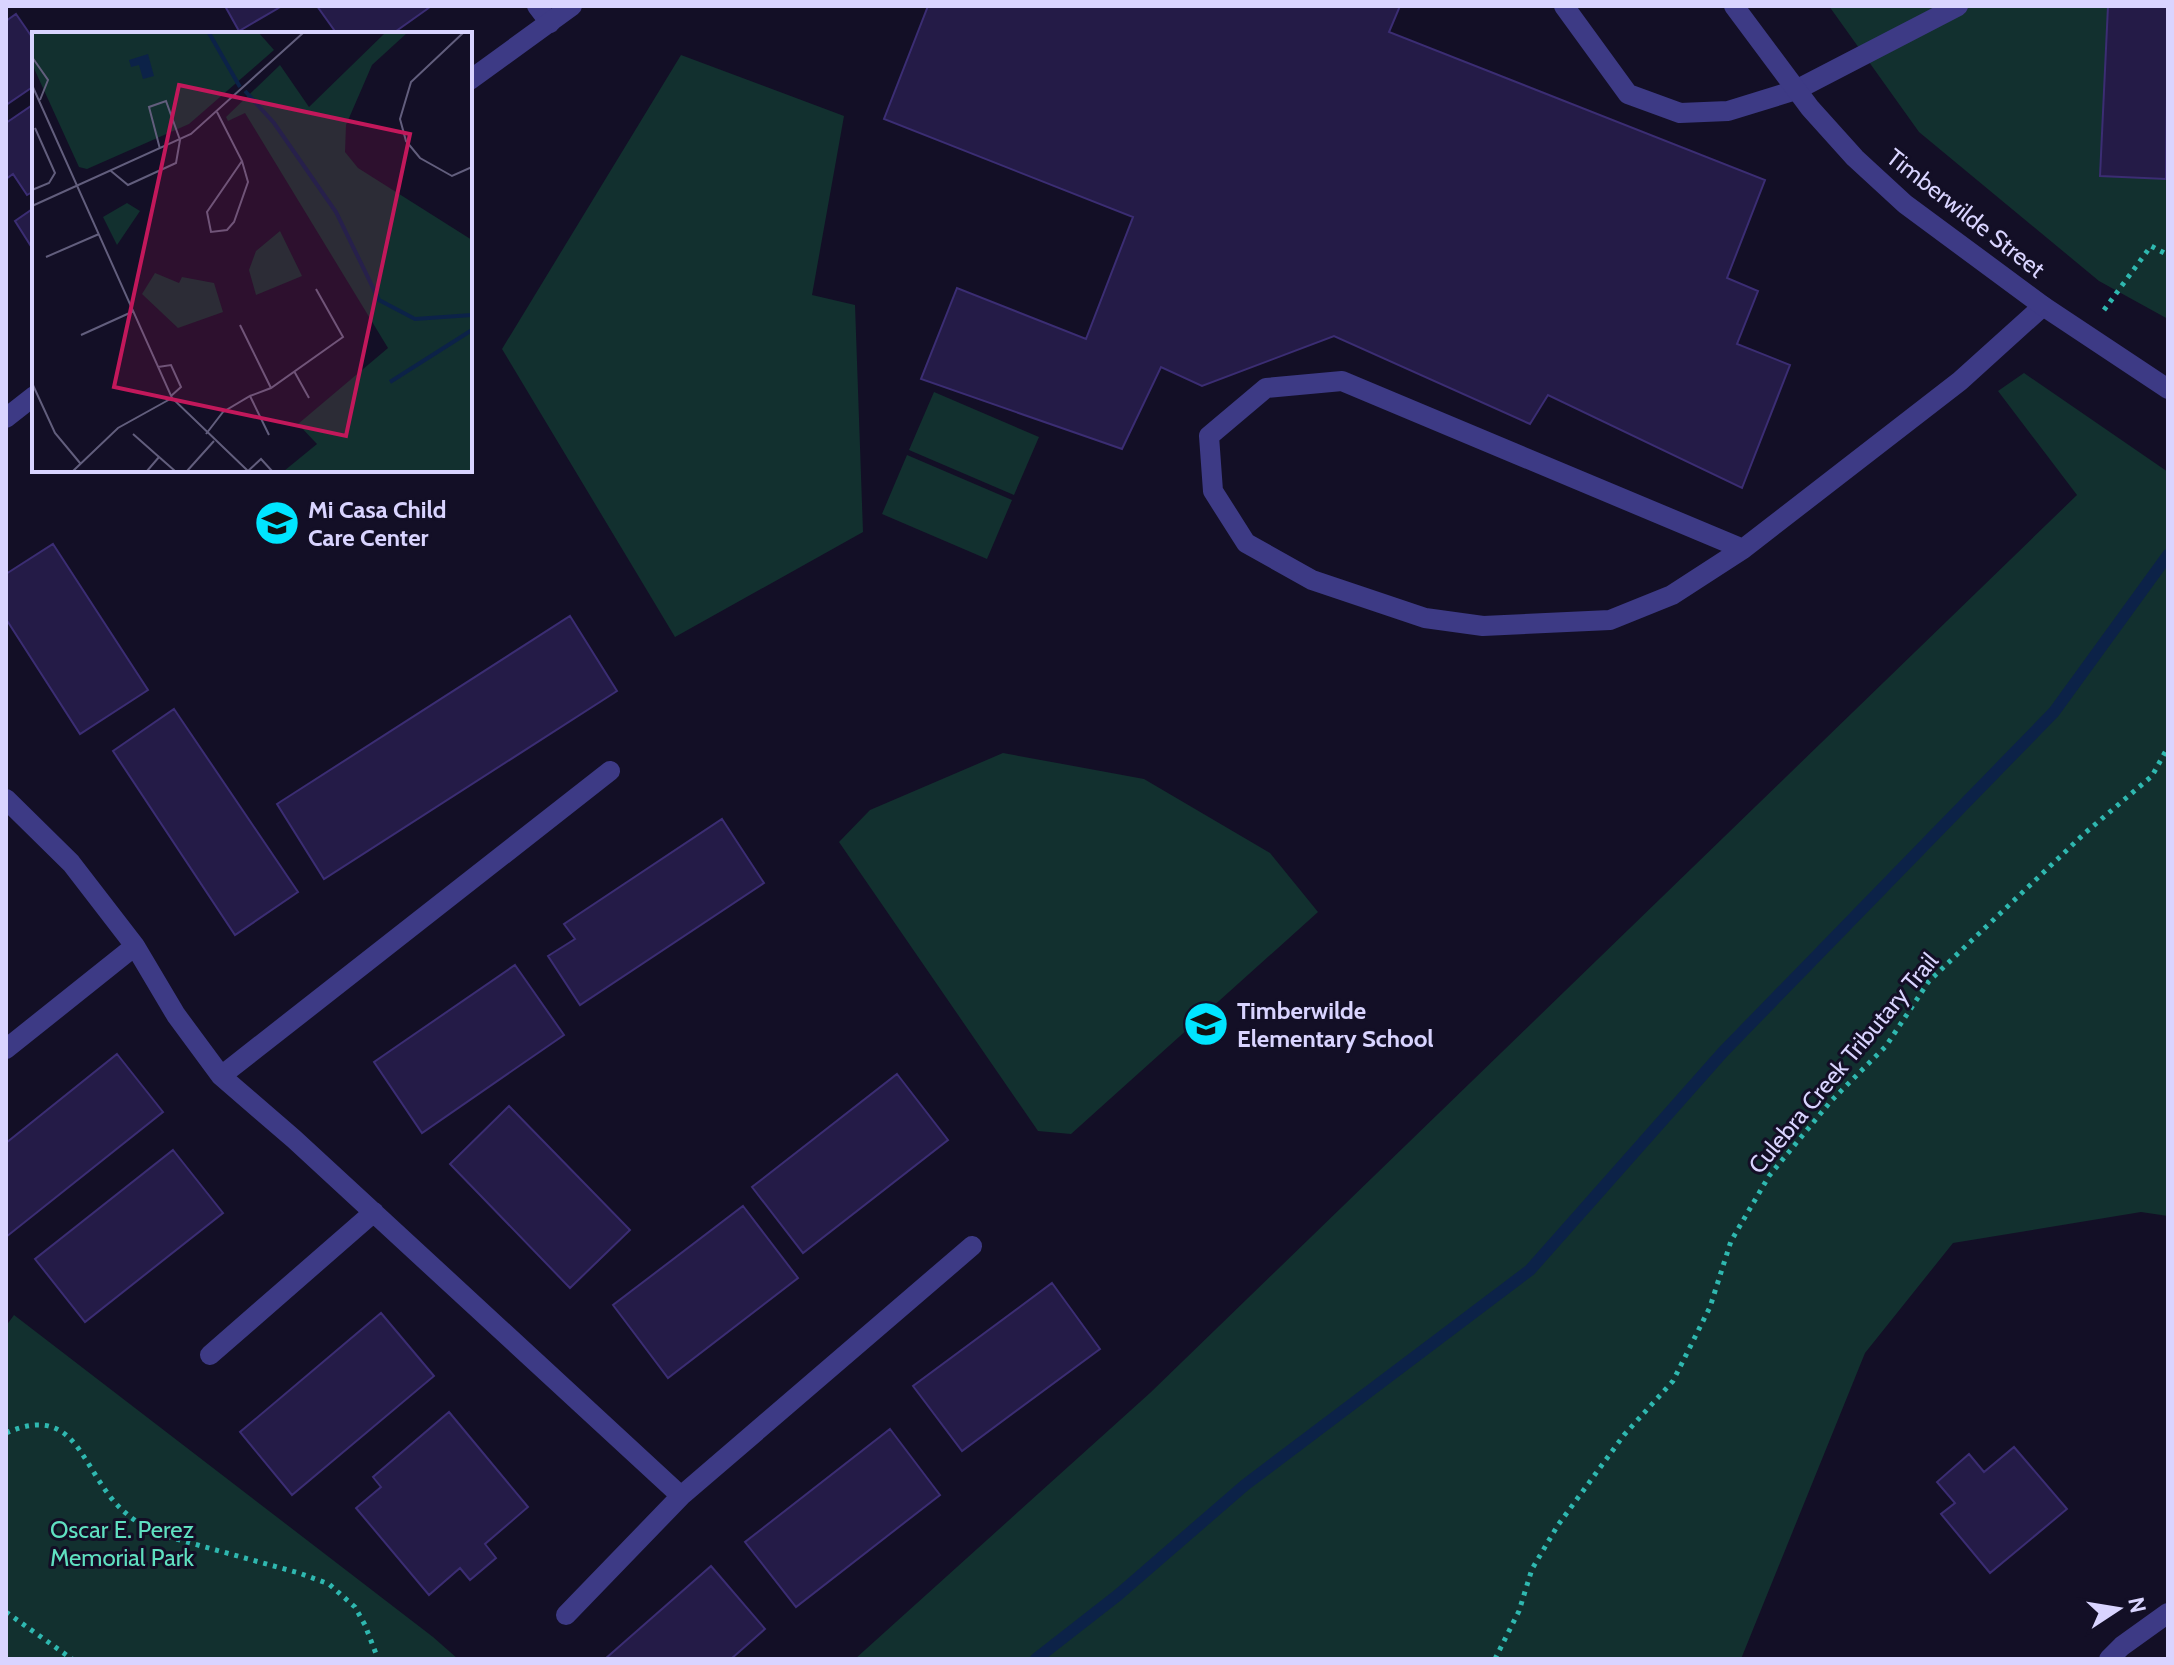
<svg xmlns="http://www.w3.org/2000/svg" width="2174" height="1665" viewBox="0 0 2174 1665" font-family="Cabin,sans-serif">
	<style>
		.green { fill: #12302f }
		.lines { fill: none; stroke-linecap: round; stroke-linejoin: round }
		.stream { stroke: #0c2248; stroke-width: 12 }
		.building { fill: #241b47; stroke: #3b2d73; stroke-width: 2 }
		.path { stroke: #2fb8b0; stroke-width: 5; stroke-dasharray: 4 6; stroke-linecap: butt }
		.service { stroke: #3d3a85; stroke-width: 20 }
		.minor { stroke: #3d3a85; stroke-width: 20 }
		.tertiary { stroke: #3d3a85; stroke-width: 20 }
		.labels { text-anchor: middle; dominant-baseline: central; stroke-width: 6; stroke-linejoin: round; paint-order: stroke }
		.street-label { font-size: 24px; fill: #d9d4ff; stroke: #130f26 }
		.poi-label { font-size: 24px; font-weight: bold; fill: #d9d4ff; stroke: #130f26; text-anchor: start }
		.park-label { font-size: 24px; fill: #5fe0c0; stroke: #130f26 }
		.inset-river { fill: none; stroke: #0c2248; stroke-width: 4 }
		.inset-road { fill: none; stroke: #625e7d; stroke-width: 2 }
		.view { fill: #c2185b; fill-opacity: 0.15; stroke: #c2185b; stroke-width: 4 }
		.inset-edge { fill: none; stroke: #d9d4ff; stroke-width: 4 }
	</style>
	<rect width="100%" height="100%" fill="#130f26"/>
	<path class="green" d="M1829,6H2168V319L2099,281L1919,132Z
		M681,55L844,116L812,295L855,305L863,532L675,637L502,349Z
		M2024,373L2168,472V1216L2141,1212L1953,1243L1865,1353L1741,1659H855L1150,1393L2077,495L1998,391Z
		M934,392L1039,437L1014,495L909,450Z
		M907,455L1012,500L987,559L882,514Z
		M1003,753L1144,779L1270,853L1318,912L1071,1134L1038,1131L839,842L870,810Z
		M14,1315L433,1637L458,1659H6V1326Z"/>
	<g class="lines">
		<path class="stream" d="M1036,1659L1118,1595L1245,1485L1530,1270L1723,1052L2054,712L2168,555"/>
	</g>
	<path class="building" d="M225,6H282L239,31Z
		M317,6H430V7L392,34H337Z
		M928,6H1400L1389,32L1765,180L1727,278L1758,291L1737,344L1790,365L1742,488L1548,395L1530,424L1334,336L1202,386L1161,367L1122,449L921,379L957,288L1086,339L1133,217L884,119Z
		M2108,6H2168L2166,179L2100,176Z
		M16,14L34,40V86L6,105V21Z
		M34,104V191L27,195L13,174L6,179V123Z
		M34,208V251L15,221Z
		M53,544L148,690L80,734L6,619V574Z
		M570,616L617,691L324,879L277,804Z
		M174,709L298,892L235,935L113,751Z
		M722,819L764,883L580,1005L548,956L575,939L564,924Z
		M515,965L564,1035L422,1133L374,1062Z
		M117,1054L163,1112L6,1237V1143Z
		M897,1074L948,1140L803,1253L752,1187Z
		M509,1106L630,1230L570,1288L450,1164Z
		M173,1150L223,1213L85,1322L35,1259Z
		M743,1206L798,1278L668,1378L613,1305Z
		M1052,1283L1100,1349L962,1451L913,1386Z
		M381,1313L434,1376L292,1495L240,1432Z
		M449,1412L528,1507L485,1544L496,1558L470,1580L460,1568L429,1595L356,1508L381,1487L373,1477Z
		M890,1429L940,1495L796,1607L745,1542Z
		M2014,1447L2067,1509L1990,1573L1941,1514L1955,1503L1937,1482L1969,1454L1984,1472Z
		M711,1566L765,1629L731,1659H605Z"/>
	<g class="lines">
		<path class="path" d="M2104,310L2151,246L2168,255
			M6,1433C70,1405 79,1456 109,1495C122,1513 139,1524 158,1534L299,1573L329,1584L355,1607L365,1625L378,1659
			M6,1612L72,1659
			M1495,1659L1519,1611L1532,1569L1558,1525L1624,1435L1673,1381L1710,1307L1731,1241L1769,1176L1831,1101L1886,1046L1929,981L2085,833L2152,776L2168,747"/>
		<path class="service" d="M1564,6L1628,94L1680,113L1728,111L1796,90L1958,6
			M1743,549L1342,381L1266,388L1209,436L1213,491L1246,543L1312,580L1425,618L1483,626L1610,620L1672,595L1743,549L1960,381L2043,306
			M6,799L71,863L135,946L6,1049
			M135,946L176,1015L221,1076L294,1139L681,1496L972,1246
			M221,1076L610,771
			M210,1355L374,1212
			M566,1615L681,1496"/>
		<path class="minor" d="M537,6L550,23
			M2109,1659L2122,1646L2168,1613"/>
		<path class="tertiary" d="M1734,6L1810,108L1855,158L1905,204L2043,306L2168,389
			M470,80L572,6
			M6,418L34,396"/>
	</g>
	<defs>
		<g id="school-disc" transform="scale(2.3)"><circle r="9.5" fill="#00e5ff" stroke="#130f26"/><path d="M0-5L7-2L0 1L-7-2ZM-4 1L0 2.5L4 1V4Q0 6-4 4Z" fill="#111"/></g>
	</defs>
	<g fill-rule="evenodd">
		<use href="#school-disc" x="277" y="523"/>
		<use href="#school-disc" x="1206" y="1024"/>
	</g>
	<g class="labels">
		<g class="street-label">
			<text transform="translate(1966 213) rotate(38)">Timberwilde Street</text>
			<text transform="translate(1843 1063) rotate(-50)">Culebra Creek Tributary Trail</text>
		</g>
		<g class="poi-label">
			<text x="308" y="509">Mi Casa Child<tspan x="308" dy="28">Care Center</tspan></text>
			<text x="1237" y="1010">Timberwilde<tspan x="1237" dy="28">Elementary School</tspan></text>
		</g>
		<g class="park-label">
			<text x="122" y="1529">Oscar E. Perez<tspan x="122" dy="28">Memorial Park</tspan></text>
		</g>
	</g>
	<g transform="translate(32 32)">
		<rect width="440" height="440" fill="#130f26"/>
		<path d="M0,1H227L242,18L157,92L55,137L47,135L0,32ZM353,1H375L340,33L314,93L313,120L326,136L440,208V439H252L285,412L266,392L356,316L213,81L196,89L194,85L248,33L277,75ZM95,171L108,179L85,213L71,185ZM248,199L270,244L224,263L217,238L224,219ZM123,241L147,251L150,245L182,251L191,280L146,296L110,262Z" fill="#12302f"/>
		<path d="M116,22L122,44L111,47L107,33L99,35L97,28Z" fill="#0c2248"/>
		<path class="inset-river" d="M177,1L208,55M213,59L242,91L304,180L347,268L383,287L440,283M358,350L440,298"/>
		<path class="inset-road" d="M431,1L379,50L368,87L374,109L388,126L420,144L440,135M0,25L16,48L8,68M0,53L140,366L216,439M185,80L210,129L216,150L202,190L195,198L179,200L175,180L210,129M79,139L96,153L144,131L148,108L134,69L117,75L128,117M0,158L17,151L23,141L3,96M0,174L159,102L271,1M14,225L67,202M208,293L239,356M49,303L102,279M126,335L139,333L149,355L139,364M262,339L277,366M0,351L23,401L48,431M218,364L239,356L311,305L284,257M101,402L127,425M174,402L191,380L218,364L237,403M41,439L86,396L140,366M115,439L127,425L143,439M155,439L182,409M216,439L229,427L240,439"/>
		<path class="view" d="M147,53L378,102L314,404L82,355Z"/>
		<rect width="440" height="440" class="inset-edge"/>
	</g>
	<rect width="2174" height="1665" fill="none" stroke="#d9d4ff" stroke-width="16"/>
	<g transform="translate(2118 1609) rotate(78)" stroke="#130f26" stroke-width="6" paint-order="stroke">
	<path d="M0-6L14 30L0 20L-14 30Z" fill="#d9d4ff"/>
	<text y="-12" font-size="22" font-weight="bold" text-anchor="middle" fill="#d9d4ff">N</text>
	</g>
</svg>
